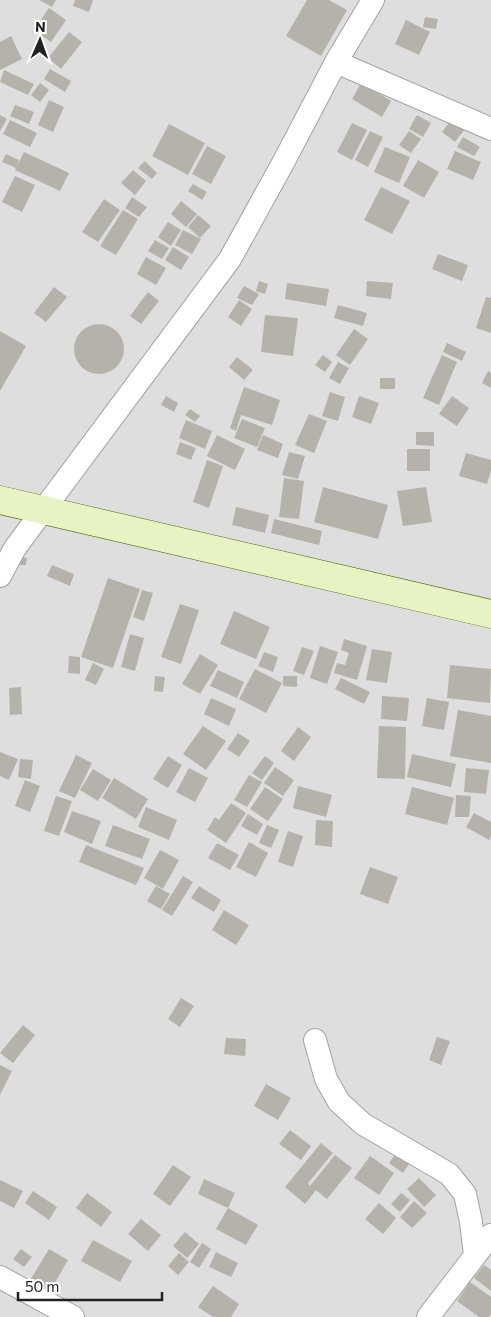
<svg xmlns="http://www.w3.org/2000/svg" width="491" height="1317" viewBox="0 0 491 1317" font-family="Commissioner,sans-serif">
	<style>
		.residential { fill: #dfdede }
		.building { fill: #b5b2ab }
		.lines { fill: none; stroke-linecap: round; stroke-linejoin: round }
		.street-casing { stroke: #a2a2a2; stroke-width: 24 }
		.secondary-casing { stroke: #516e11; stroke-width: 29 }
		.street { stroke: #fff; stroke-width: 22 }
		.secondary { stroke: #e7f3c3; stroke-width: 28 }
	</style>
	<rect width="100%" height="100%" fill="#f0efe8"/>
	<path class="residential" d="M0,0H491V1317H0Z"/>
	<path class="building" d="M39,0H56L52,7Z
		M75,0H93L89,12L73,6Z
		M307,0H329L347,10L321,56L286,36Z
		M49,8L66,20L51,42L34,30Z
		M425,17L438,19L436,29L423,27Z
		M406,20L430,32L419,55L395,44Z
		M69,32L82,42L61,69L48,58Z
		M11,36L22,59L0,70V42Z
		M50,69L71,81L65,92L44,79Z
		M4,70L34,84L28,95L0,82Z
		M40,83L49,90L40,102L31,95Z
		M361,83L391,101L382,117L352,99Z
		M49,100L64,107L53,132L38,125Z
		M15,105L34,112L29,124L10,116Z
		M0,115L7,119L0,131Z
		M417,115L431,123L423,137L409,129Z
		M455,115L468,125L455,142L442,132Z
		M10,120L37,133L30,147L3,134Z
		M352,123L367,130L352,160L337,152Z
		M169,124L205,143L188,175L152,156Z
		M370,131L383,137L368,167L355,160Z
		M409,131L421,139L411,153L399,145Z
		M463,137L480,147L474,156L457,147Z
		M207,146L226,156L211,184L192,174Z
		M385,147L410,157L399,183L374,172Z
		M455,151L481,162L473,180L447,169Z
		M24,152L69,173L60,191L15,170Z
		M6,154L19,160L16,168L2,162Z
		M418,160L439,172L424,198L403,186Z
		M145,161L157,173L152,179L138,168Z
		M133,170L146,181L135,195L121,183Z
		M15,176L35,185L22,212L2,202Z
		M193,184L207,192L202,200L188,191Z
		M381,187L410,201L392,234L364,220Z
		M132,197L147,207L139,217L125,208Z
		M104,199L120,210L98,242L82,232Z
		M181,201L197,214L186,227L171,214Z
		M123,210L138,219L116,255L100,246Z
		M198,215L211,226L200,238L188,227Z
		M168,222L181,230L171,246L158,237Z
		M183,230L201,239L192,254L175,245Z
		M155,240L169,248L162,259L148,251Z
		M173,247L189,257L181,270L165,260Z
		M438,254L468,265L462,281L432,269Z
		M146,257L166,268L156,285L137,274Z
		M259,281L268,284L265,294L256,291Z
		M367,281L393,283L391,299L366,296Z
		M287,283L329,289L326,306L285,299Z
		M244,286L259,294L252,305L237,298Z
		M54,287L67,297L46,322L34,313Z
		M148,292L159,301L141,324L130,316Z
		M486,297L491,298V333L476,328Z
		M239,300L252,309L241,326L228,317Z
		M338,305L367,313L363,326L334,318Z
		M265,315L298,318L293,356L261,352Z
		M74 349a25 25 0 1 1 50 0a25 25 0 1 1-50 0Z
		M354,329L368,339L350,365L336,355Z
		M0,331L26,346L0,391Z
		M447,343L466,352L462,361L443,352Z
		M323,355L332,362L325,372L315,365Z
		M442,355L457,362L439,405L423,398Z
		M237,357L253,370L244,380L229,367Z
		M338,362L349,368L340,384L329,378Z
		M488,371L491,373V388L482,383Z
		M380,378H395V389H380Z
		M244,387L280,400L272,425L241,415L236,431L230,428Z
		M330,392L345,397L338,421L322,416Z
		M166,396L178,403L174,412L161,405Z
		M359,396L379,403L371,424L352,417Z
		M452,396L469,408L457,426L439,414Z
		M190,409L200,416L195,422L185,415Z
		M309,414L327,421L314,453L295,445Z
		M242,419L265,428L257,447L234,438Z
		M186,420L212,431L205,449L179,438Z
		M416,432H434V446L416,445Z
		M217,435L245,449L235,470L207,456Z
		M263,435L283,444L278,458L257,450Z
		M180,442L196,448L191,460L176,454Z
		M407,449H430V471H407Z
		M289,452L305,456L298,479L282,475Z
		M466,453L491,460V470L487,484L459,476Z
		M207,460L223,466L209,508L193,502Z
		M284,478L304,481L299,519L279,517Z
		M323,487L388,505L378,539L314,522Z
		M426,487L432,522L403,526L397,491Z
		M236,507L269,515L265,533L232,525Z
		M274,519L322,531L319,545L271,533Z
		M17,557L27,558L26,565H17Z
		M52,565L74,574L70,586L47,576Z
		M108,578L140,589L113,668L81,657Z
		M142,590L153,593L144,621L133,617Z
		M180,604L199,610L181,664L161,657Z
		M234,611L270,627L256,659L220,644Z
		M130,634L144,638L135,671L121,667Z
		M344,639L367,646L357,680L334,673L337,663L345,665L349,653L341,650Z
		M320,646L338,652L327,684L310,678Z
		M302,647L314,651L304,675L293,671Z
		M372,649L392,652L387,683L366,680Z
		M264,652L278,657L273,672L258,666Z
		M200,654L218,665L200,694L182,684Z
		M69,656L80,657V674L68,673Z
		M93,663L104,669L96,685L85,680Z
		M450,665L491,669L490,703L447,698Z
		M255,669L282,683L266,713L239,699Z
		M218,670L244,682L237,698L210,686Z
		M155,676L165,677L163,692L154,691Z
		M283,676H297V687L283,686Z
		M341,678L370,692L364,704L335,689Z
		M21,687L22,714L10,715L9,688Z
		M382,696L409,698L407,721L381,719Z
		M211,698L236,709L229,726L204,714Z
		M427,698L449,702L444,730L422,726Z
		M458,710L491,716V763L450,756Z
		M203,726L226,741L206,770L183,754Z
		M379,726L406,727L405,779L377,778Z
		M298,727L311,737L294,761L281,751Z
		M238,733L250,741L239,757L227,749Z
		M0,752L18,759L9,780L0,776Z
		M412,754L456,764L451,787L407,777Z
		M76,755L92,763L75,798L59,791Z
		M168,756L182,765L168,788L153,779Z
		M265,756L274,763L262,780L252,773Z
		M20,759L33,760L31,779L18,777Z
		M275,767L294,780L283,796L264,783Z
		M189,768L208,778L195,802L176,792Z
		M466,768L489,770L486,794L464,792Z
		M93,769L111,780L98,801L80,790Z
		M249,775L262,782L247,807L234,800Z
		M114,778L148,799L136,819L102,798Z
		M25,780L40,786L30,812L15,806Z
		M298,786L332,795L326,817L293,808Z
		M265,787L283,799L268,821L250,809Z
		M412,787L454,798L447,825L405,814Z
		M456,795L471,796L469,817H455Z
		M56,796L72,801L59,836L44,831Z
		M231,803L246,813L226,843L207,830L215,817L219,820Z
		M146,807L177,820L169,840L138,827Z
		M72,811L101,821L92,844L64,832Z
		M474,813L491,822V836L489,840L466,827Z
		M248,814L263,824L257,835L241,826Z
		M316,820L333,821L332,847L315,845Z
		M113,825L150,839L142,859L105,846Z
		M267,825L279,830L271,848L259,843Z
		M288,831L303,836L293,867L278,862Z
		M249,842L268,853L256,877L236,867Z
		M217,843L239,855L230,870L208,858Z
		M86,845L144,868L136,885L79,862Z
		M160,850L179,860L163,889L144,878Z
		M370,867L398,877L388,904L360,894Z
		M183,876L193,882L172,916L162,910Z
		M156,886L170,894L161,909L147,901Z
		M199,886L221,900L214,912L191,898Z
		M224,910L249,925L236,945L212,930Z
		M181,998L194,1006L180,1027L168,1019Z
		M23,1025L35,1035L13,1063L0,1053Z
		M437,1037L450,1041L441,1065L429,1060Z
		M226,1038L246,1039L245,1056L224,1054Z
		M0,1065L12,1071L0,1095Z
		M266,1084L291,1098L278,1120L254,1106Z
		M290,1130L311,1146L301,1160L279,1144Z
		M321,1143L333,1153L308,1183L310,1186L335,1155L352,1168L327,1199L316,1190L305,1204L285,1187Z
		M398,1150L412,1160L403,1173L389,1163Z
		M370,1156L394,1173L379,1195L354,1178Z
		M173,1165L191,1177L170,1206L153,1194Z
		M419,1178L436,1195L424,1207L407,1189Z
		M204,1179L235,1193L228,1208L198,1194Z
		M0,1180L23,1191L14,1208L0,1201Z
		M33,1191L57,1207L49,1220L25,1203Z
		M87,1193L112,1212L101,1227L76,1208Z
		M401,1193L410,1200L400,1212L391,1204Z
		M414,1201L427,1213L412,1228L400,1217Z
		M379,1203L396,1218L383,1234L365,1219Z
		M228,1208L258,1225L246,1245L216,1229Z
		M141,1219L161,1235L148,1251L128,1234Z
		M185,1232L199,1244L187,1258L173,1246Z
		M93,1240L132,1261L120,1282L81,1261Z
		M202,1243L211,1249L199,1268L190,1262Z
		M21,1249L32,1257L24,1267L13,1259Z
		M49,1249L68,1260L49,1293L29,1282Z
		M216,1252L238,1263L231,1277L209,1267Z
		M179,1253L189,1262L178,1275L168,1266Z
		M484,1265L491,1270V1291L474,1278Z
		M470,1282L491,1297V1314L489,1317H479L457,1301Z
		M213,1286L239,1304L231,1317H213L198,1307Z"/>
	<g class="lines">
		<g class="street-casing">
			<path id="street" d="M336,62L491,129
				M0,576L15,548L230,259L283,163L336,62L373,0
				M315,1040L326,1079L339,1102L363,1124L449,1174L465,1194L471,1222L475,1255
				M0,1277L73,1317
				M428,1317L491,1235"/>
		</g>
		<g class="secondary-casing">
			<path id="secondary" d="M0,500L491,614"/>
		</g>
		<use href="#street" class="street"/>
		<use href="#secondary" class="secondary"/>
	</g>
	<g transform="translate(40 40) rotate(2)" stroke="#ffffff" stroke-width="4" paint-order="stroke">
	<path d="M0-4L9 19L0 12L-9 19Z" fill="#212121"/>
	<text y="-8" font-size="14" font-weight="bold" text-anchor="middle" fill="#212121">N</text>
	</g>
	<path d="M18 1292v8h144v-8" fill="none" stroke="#212121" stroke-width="2.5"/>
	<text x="25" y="1292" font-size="15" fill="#212121" stroke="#ffffff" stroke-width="4" paint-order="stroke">50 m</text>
</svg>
